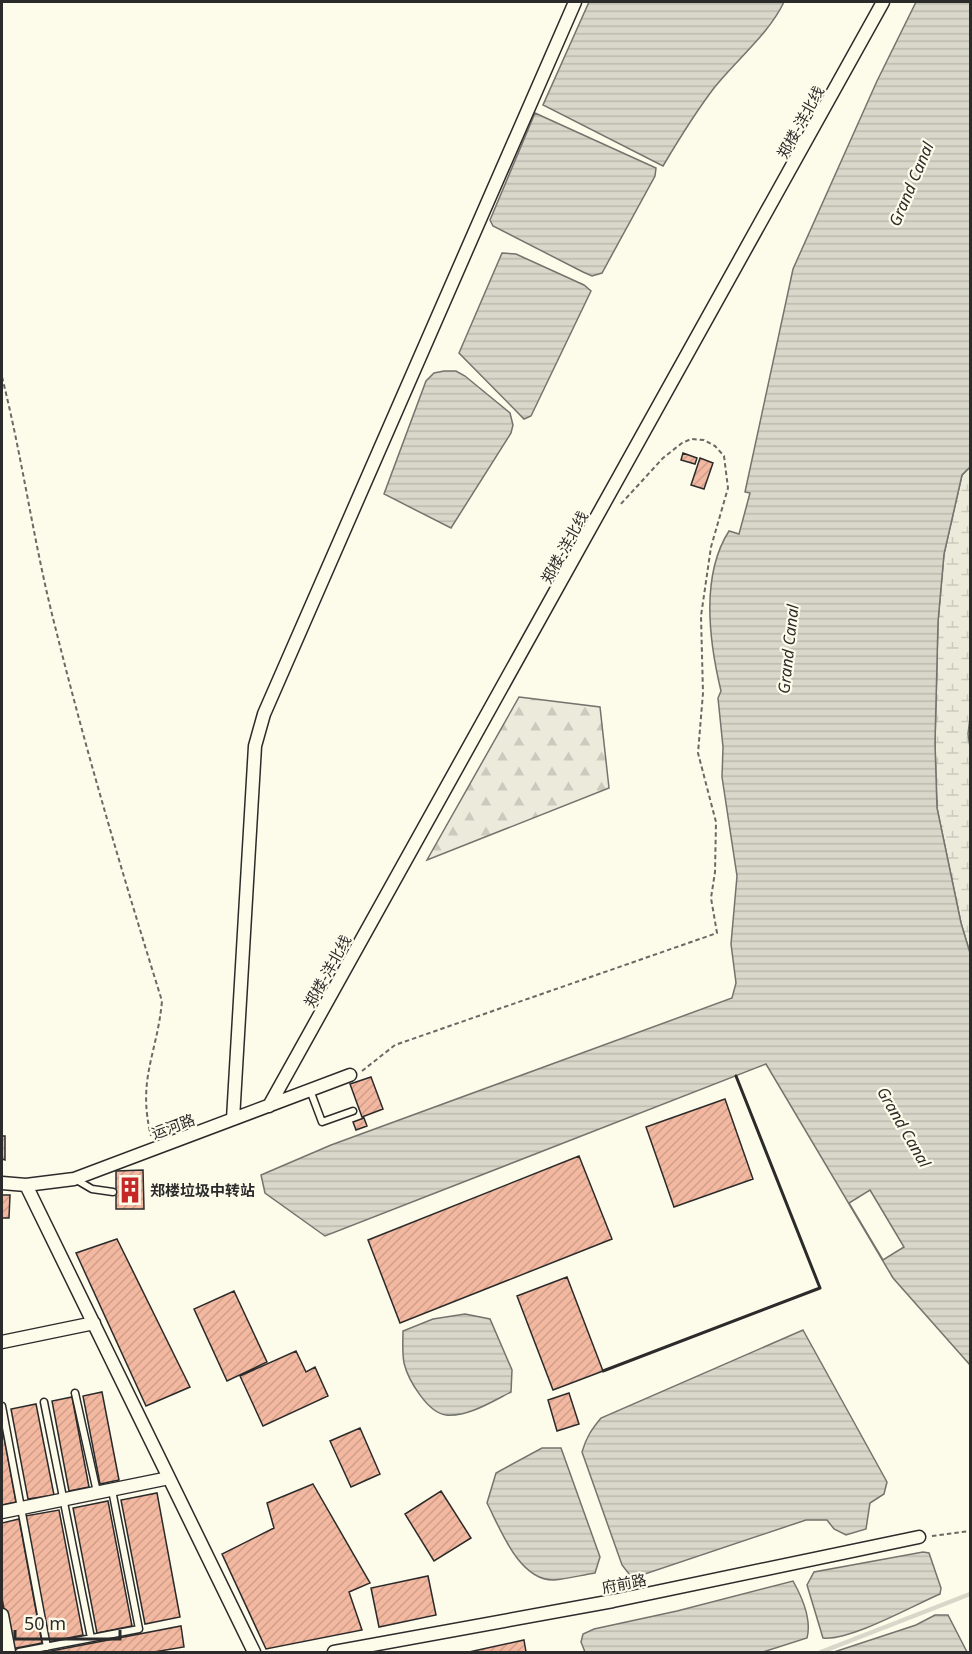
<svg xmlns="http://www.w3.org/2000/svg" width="972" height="1654" viewBox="0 0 972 1654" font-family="'Noto Sans','Noto Sans SC',sans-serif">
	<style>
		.forest { fill: url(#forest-firs); stroke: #74746e; stroke-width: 1.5 }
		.wetland { fill: url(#wetland-marsh); stroke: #74746e; stroke-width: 1.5 }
		.water { fill: url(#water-rules); stroke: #74746e; stroke-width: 1.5 }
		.pier { fill: #fdfbea; stroke: #74746e; stroke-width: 1.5 }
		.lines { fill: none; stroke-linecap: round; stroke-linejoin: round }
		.stream { stroke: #d8d7c9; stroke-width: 4.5 }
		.building { fill: url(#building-hatch); stroke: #2b2b2b; stroke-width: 1.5 }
		.service-casing { stroke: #2b2b2b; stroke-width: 9 }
		.minor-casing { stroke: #2b2b2b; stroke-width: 15 }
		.path { stroke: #6a6964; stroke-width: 2; stroke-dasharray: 4.5 3; stroke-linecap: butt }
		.service { stroke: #fdfbea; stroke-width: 6 }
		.minor { stroke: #fdfbea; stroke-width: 12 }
		.wall { stroke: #2b2b2b; stroke-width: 3 }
		.labels { text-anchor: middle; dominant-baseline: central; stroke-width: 4.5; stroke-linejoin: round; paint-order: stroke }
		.street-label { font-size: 15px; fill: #2b2b2b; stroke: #fdfbea }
		.poi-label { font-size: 15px; font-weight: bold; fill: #2b2b2b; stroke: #fdfbea; text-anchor: start }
		.water-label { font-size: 16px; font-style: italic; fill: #2b2b2b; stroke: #fdfbea }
	</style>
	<defs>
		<pattern id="forest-firs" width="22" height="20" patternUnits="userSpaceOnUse" patternTransform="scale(1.5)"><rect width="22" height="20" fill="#ecebdb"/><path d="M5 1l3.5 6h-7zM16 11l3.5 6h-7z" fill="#cbcabc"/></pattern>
		<pattern id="wetland-marsh" width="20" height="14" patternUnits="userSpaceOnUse" patternTransform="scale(1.5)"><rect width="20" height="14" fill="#ecebdb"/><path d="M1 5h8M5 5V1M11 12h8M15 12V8" fill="none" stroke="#cbcabc"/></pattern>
		<pattern id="water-rules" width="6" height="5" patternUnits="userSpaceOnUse" patternTransform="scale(1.5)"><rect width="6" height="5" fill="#d8d7c9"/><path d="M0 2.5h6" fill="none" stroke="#bab9ad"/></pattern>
		<pattern id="building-hatch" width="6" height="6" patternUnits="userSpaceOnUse" patternTransform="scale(1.5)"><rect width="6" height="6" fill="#f2b8a0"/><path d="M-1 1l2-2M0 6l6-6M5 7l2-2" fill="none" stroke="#d09e8a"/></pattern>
	</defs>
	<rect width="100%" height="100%" fill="#fdfbea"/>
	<path class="forest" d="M519,697L600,707L609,788L427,860Z"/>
	<path class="wetland" d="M970,467V718L968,734L970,747V953L961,923L937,808L935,743L938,622L944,554L962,475Z"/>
	<path class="water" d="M589,2H784C768,35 737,59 714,88C695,113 679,139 663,166L543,105Z
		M916,2H970V467L962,475L944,554L938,622L935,743L937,808L961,923L970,953V1365L893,1278L766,1064L325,1236L265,1193L261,1175L331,1145L732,998L736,983L731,944L737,876L722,777L723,747L718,698L721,691C709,641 700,576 729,531L739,534L750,493L745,492L793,269L877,81Z
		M535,113L656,168L655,176L602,273L592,276L583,272L493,226L490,220Z
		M502,253L516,254L584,285L591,291L531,416L524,419L459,353Z
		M444,371H456L465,376L510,413L513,425L511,433L451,528L384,494L426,381L434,373Z
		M465,1314L490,1319L512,1370L511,1392C493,1401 468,1417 446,1415C428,1413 408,1380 404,1363C402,1352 403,1342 403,1331L433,1319Z
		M803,1330L887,1482L884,1494L870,1503L866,1529L846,1535L834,1529L827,1520H806L636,1577L629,1574L622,1565L582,1452C586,1438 591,1430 601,1418Z
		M542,1448H561L600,1557L595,1573C582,1575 567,1579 554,1580C519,1581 500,1528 487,1503L496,1473Z
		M923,1552L929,1553L941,1588L940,1594C912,1606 850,1641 823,1638L807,1585L814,1572Z
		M793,1581C802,1597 812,1619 807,1638L763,1652H585L581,1642L583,1634L594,1629L677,1611Z
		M935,1615H948L967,1652H834L916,1625Z"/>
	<path class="pier" d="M870,1190L904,1247L883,1260L849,1203Z"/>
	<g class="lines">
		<path class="stream" d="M821,1652L970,1594"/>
	</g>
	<path class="building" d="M683,453L697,458L695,464L681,460Z
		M700,458L713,463L704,489L691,485Z
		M371,1077L383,1109L362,1117L350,1084Z
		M725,1099L753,1179L674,1207L646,1127Z
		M364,1118L367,1126L356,1130L353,1122Z
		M2,1136H5V1160L2,1159Z
		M579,1156L612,1239L400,1323L368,1240Z
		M143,1170L144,1209H116V1171Z
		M2,1195H10L9,1218H2Z
		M117,1239L190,1387L146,1406L76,1253Z
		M567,1277L603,1371L553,1390L517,1296Z
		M234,1291L267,1362L227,1381L194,1309Z
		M296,1351L306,1372L315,1367L328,1396L263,1426L240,1376Z
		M102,1392L119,1480L100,1484L83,1396Z
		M569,1393L579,1424L557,1431L548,1400Z
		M72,1397L89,1487L69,1491L52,1401Z
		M36,1404L54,1495L28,1499L11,1409Z
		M2,1426L16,1502L2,1505Z
		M360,1428L380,1474L351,1487L330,1441Z
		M313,1484L370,1583L349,1592L362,1630L266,1649L222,1554L274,1528L267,1503Z
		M441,1491L471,1538L434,1561L405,1514Z
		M157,1493L180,1617L145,1624L121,1500Z
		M108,1501L132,1626L97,1633L73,1508Z
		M59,1510L83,1635L48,1642L25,1516Z
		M19,1519L42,1643L11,1649L2,1598V1523Z
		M428,1576L436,1615L379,1627L371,1588Z
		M181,1626L184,1647L154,1652H46Z
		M524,1640L526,1652H469Z"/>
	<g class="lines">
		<g class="service-casing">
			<path id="service" d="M310,1090L322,1122L353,1111
				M75,1179L92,1189L113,1192
				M75,1393L97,1492
				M44,1402L91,1638
				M2,1406L47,1647
				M19,1652L139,1629L112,1490"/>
		</g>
		<g class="minor-casing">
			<path id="minor" d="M269,1106L883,2
				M233,1119L255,746L264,714L575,2
				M2,1183L26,1185L74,1179L350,1075
				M26,1185L254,1652
				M2,1342L94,1323
				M2,1512L169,1478
				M2,1615L9,1652
				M334,1652L613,1601L919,1537"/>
		</g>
		<path class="path" d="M2,377C23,460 34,546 56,630C87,755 124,879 162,1001C157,1055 137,1079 151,1136
			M362,1071L395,1045L717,933L711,898L715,872L716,822L698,753L703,693L701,616L711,547L728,488L724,456L715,446L704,440L691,439L682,443L663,458L619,506
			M932,1536L970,1531"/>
		<use href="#service" class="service"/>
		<use href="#minor" class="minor"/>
		<path class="wall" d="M603,1371L820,1288L736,1076"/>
	</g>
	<defs>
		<g id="building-bare" transform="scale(2.07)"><path d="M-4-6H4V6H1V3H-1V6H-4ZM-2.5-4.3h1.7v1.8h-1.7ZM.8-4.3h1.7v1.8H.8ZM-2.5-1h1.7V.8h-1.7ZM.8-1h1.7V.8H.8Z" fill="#c62828" stroke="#fdfbea" stroke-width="2.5" paint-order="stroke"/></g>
	</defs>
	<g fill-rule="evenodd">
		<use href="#building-bare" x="130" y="1190"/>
	</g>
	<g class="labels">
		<g class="street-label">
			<text transform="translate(800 122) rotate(-61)">郑楼-洋北线</text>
			<text transform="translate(564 547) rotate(-61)">郑楼-洋北线</text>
			<text transform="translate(327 971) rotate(-61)">郑楼-洋北线</text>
			<text transform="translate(173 1126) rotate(-20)">运河路</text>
			<text transform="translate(624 1583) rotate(-11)">府前路</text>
		</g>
		<g class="poi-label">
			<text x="150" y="1190">郑楼垃圾中转站</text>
		</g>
		<g class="water-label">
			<text transform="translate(911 184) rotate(-67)">Grand Canal</text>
			<text transform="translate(788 649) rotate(-84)">Grand Canal</text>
			<text transform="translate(904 1127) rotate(60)">Grand Canal</text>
		</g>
	</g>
	<rect width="972" height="1654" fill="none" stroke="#2b2b2b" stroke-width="6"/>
	<path d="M15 1630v9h105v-9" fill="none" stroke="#2b2b2b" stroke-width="3"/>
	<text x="24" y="1630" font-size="18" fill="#2b2b2b" stroke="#fdfbea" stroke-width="4.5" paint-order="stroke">50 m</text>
</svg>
